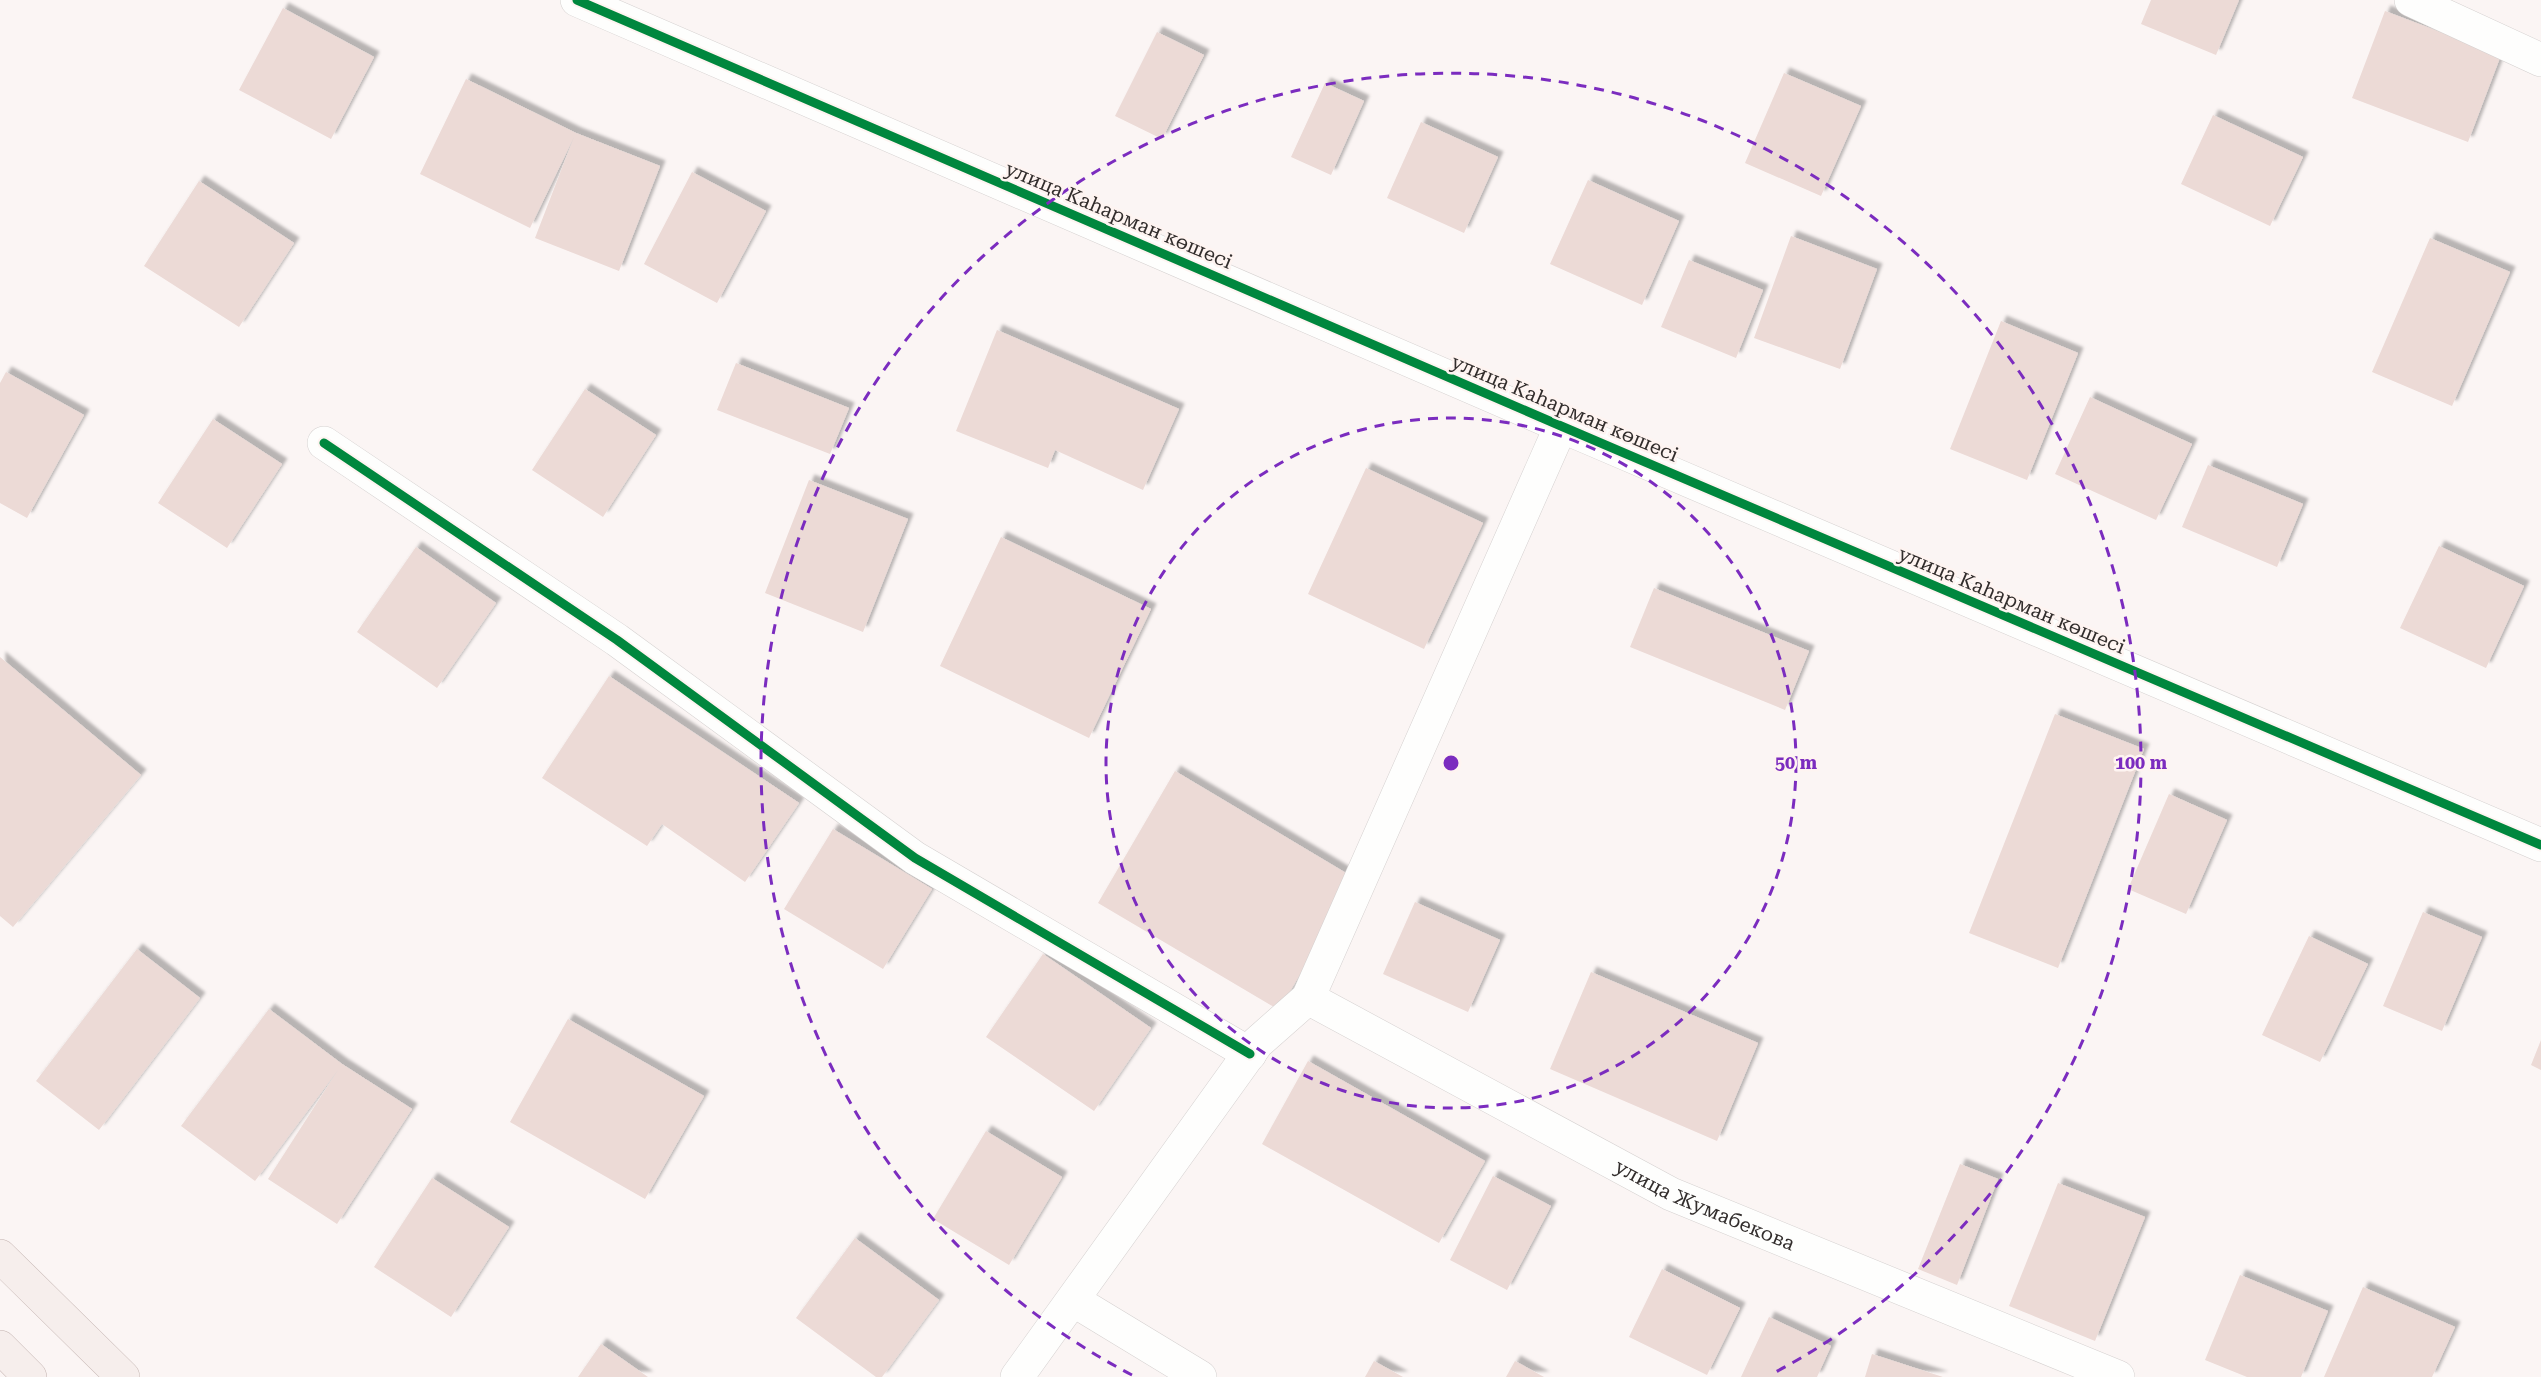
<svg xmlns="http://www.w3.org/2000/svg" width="2541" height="1377" viewBox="0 0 2541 1377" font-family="'Roboto Serif',serif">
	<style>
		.building { fill: #ecdad6; filter: url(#shadow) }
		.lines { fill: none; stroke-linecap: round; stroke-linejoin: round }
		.street-casing { stroke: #d5d1d0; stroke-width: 34 }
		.primary-casing { stroke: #c6b7b4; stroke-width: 34 }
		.street { stroke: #fefefd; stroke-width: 33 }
		.primary { stroke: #f6eeec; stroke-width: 33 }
		.cycleway-casing { stroke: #fef4f1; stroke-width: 13 }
		.cycleway { stroke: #00873e; stroke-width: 9 }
		.ring { fill: none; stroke: #7b2cbf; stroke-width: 3; stroke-dasharray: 10 8 }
		.labels { text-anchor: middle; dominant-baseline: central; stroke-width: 5; stroke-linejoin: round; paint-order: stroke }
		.street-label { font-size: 20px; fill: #322d2c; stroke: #fef4f1 }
		.centre { fill: #7b2cbf; stroke: #fef4f1; stroke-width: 3 }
		.ring-label { font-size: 18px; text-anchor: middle; font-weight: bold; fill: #7b2cbf; stroke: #fef4f1; stroke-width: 5; stroke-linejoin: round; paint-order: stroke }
	</style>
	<defs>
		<filter id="shadow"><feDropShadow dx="5.5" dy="-5.5" stdDeviation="1.5" flood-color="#0004"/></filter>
	</defs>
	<rect width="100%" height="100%" fill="#fbf5f4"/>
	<path class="building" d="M2151,0H2239L2216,55L2141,24Z
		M283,8L374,57L331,139L239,90Z
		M2385,11L2501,55L2468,142L2352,98Z
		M1157,32L1204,55L1162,139L1115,116Z
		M1784,73L1861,106L1821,196L1745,163Z
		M466,79L576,133L660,166L619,271L535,238L574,137L530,228L420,174Z
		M1325,83L1364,101L1331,175L1291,157Z
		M2213,115L2303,157L2270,226L2181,184Z
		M1421,122L1498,157L1464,233L1387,198Z
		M692,172L766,211L717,303L644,264Z
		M1588,180L1679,221L1642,305L1550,264Z
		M199,181L294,243L239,327L144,266Z
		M1791,236L1877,269L1840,369L1754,338Z
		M2430,238L2510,272L2452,406L2372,372Z
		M1689,260L1763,290L1736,358L1661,327Z
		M2001,321L2078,353L2027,480L1950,449Z
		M997,330L1179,409L1143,490L1055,450L1048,468L956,431Z
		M736,363L849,408L830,454L717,410Z
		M6,372L84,415L27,518L0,503V383Z
		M585,389L656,435L603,517L532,470Z
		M2090,397L2192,444L2156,520L2055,474Z
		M213,419L282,464L227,548L158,503Z
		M2208,465L2303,504L2277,567L2182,527Z
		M1366,468L1483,523L1424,649L1308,594Z
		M809,480L908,519L863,632L765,593Z
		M1001,537L1151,609L1089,738L940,666Z
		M2439,546L2524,586L2486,668L2400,628Z
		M416,547L496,603L437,688L357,632Z
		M1654,588L1809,651L1785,710L1630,647Z
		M0,657L141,775L13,927L0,916Z
		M609,676L799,803L745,882L662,824L647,846L542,778Z
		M2055,714L2144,749L2058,968L1969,933Z
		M1175,771L1356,879L1279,1010L1098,903Z
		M2169,794L2227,820L2186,914L2128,889Z
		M833,829L932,889L883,969L784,909Z
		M1415,902L1500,940L1468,1012L1383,974Z
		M2423,912L2482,937L2442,1031L2383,1006Z
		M2309,936L2368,964L2320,1062L2262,1035Z
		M137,949L200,998L99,1130L36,1081Z
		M1043,954L1151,1028L1094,1111L986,1037Z
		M1591,972L1758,1043L1717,1141L1550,1069Z
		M269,1009L342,1064L412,1109L337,1224L268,1179L338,1070L255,1181L181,1126Z
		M568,1019L704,1096L645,1199L510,1122Z
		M2541,1040V1070L2531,1065Z
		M1308,1061L1485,1161L1439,1243L1262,1144Z
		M986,1131L1062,1177L1009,1265L933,1219Z
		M1960,1164L1998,1179L1957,1285L1918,1269Z
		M1493,1176L1551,1206L1507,1290L1450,1260Z
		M432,1178L509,1227L451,1317L374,1267Z
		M2058,1183L2145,1217L2095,1341L2009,1306Z
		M855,1238L939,1300L882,1377H876L796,1318Z
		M1662,1269L1740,1308L1707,1375L1629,1337Z
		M2240,1275L2328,1311L2301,1377H2247L2205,1360Z
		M2363,1287L2455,1327L2432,1377H2324Z
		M1769,1317L1831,1346L1817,1377H1741Z
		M601,1344L648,1377H578Z
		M1872,1354L1943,1377H1865Z
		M1374,1361L1403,1377H1365Z
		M1515,1361L1544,1377H1506Z"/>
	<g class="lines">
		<g class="street-casing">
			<g id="street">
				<path d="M577,0L1561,426L2541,845"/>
				<path d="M2411,0L2541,60"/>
				<path d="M324,443L617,640L915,858L1250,1054"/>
				<path id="s1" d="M1308,998L1671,1194L2118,1377"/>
				<path d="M1073,1300L1200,1377"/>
				<path d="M1017,1377L1257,1043L1308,998L1561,426"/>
			</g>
		</g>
		<g class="primary-casing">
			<path id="primary" d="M0,1256L123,1377
				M0,1347L30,1377"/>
		</g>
		<use href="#street" class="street"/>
		<use href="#primary" class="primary"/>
		<g class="cycleway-casing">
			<path id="cycleway" d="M577,0L1561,426L2541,845
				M324,443L617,640L915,858L1250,1054"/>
		</g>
		<use href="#cycleway" class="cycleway"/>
	</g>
	<g class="ring">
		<circle cx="1451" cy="763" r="345"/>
		<path d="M1132 1375A690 690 0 1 1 1770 1375"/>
	</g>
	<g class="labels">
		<g class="street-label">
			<text transform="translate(1119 215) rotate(23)">улица Каһарман көшесі</text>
			<text transform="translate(1565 408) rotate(23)">улица Каһарман көшесі</text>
			<text transform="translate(2012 600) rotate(23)">улица Каһарман көшесі</text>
			<text stroke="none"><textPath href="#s1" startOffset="448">улица Жумабекова</textPath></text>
		</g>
	</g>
	<circle cx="1451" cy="763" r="9" class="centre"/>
	<g class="ring-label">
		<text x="1796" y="769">50 m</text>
		<text x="2141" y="769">100 m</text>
	</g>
</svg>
